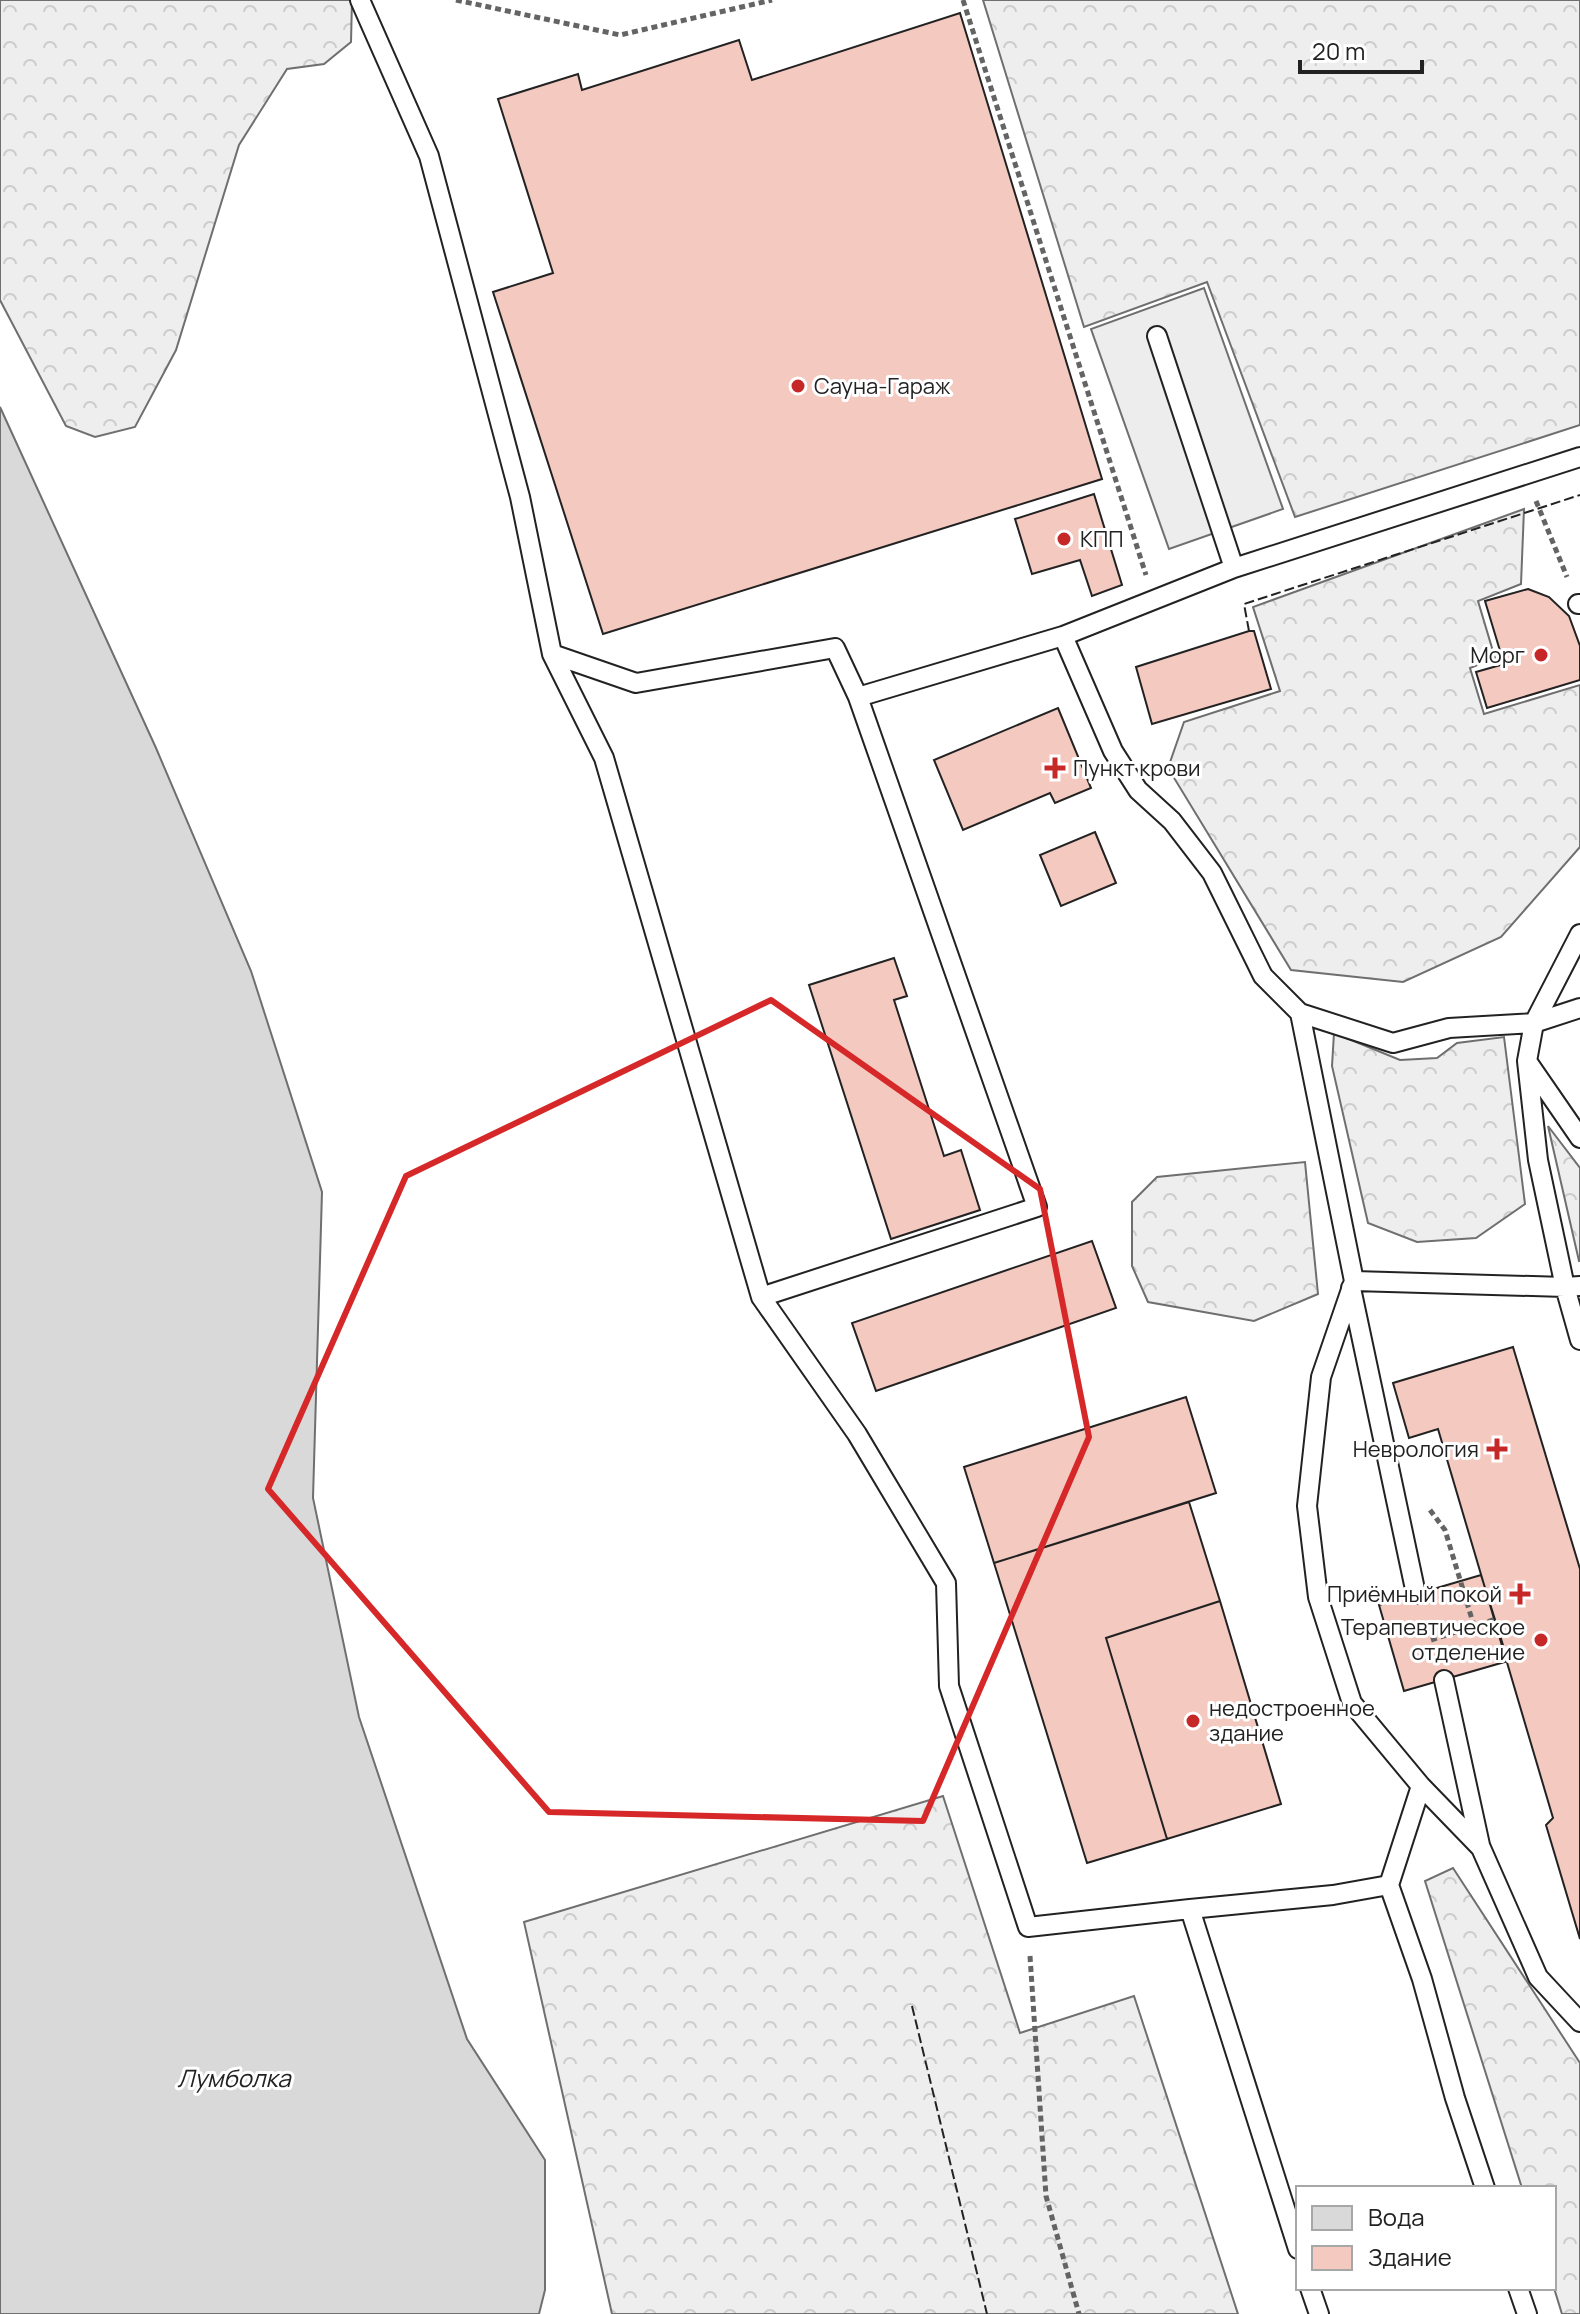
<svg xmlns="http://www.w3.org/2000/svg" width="1580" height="2314" viewBox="0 0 1580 2314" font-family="Manrope,sans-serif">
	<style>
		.forest { fill: url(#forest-crowns); stroke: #6f6f6f; stroke-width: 2 }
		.parking { fill: #ededed; stroke: #6f6f6f; stroke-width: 2 }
		.water { fill: #d9d9d9; stroke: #6f6f6f; stroke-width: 2 }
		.building { fill: #f3c9c0; stroke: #222; stroke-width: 2 }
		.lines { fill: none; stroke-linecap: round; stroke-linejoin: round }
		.lane-casing { stroke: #222; stroke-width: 22 }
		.path { stroke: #646464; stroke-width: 5; stroke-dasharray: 6 4; stroke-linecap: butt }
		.lane { stroke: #fff; stroke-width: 18 }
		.fence { stroke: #222; stroke-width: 2; stroke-dasharray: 10 4; stroke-linecap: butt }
		.marked { fill: none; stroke: #d62828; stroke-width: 6; stroke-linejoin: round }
		.poi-dot { fill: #c62828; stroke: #fff; stroke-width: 3 }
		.labels { text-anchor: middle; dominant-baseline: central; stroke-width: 6; stroke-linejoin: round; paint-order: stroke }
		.poi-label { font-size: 22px; fill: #222; stroke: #fff; text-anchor: start }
		.water-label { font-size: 24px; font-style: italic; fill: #222; stroke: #fff }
	</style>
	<defs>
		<pattern id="forest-crowns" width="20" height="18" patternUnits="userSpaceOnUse" patternTransform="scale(2)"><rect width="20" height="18" fill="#eee"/><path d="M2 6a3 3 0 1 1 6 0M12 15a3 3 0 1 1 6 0" fill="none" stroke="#ccc"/></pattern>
	</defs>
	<rect width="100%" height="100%" fill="#fff"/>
	<path class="forest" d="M0,0H352L351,42L324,64L287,69L239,145L176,350L135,427L95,437L66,426L0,300Z
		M983,0H1580V425L1295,517L1207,282L1084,327Z
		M1524,509L1521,584L1478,601L1495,658L1470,668L1484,714L1580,685V847L1501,937L1403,982L1291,970L1168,768L1184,722L1280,691L1253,607Z
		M1334,1033L1400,1060L1437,1058L1457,1043L1504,1037L1525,1204L1476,1238L1417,1242L1368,1223L1332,1066Z
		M1548,1126L1580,1168V1261H1579Z
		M1305,1162L1318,1294L1254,1321L1148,1302L1132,1266V1202L1157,1177Z
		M943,1796L1020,2033L1134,1996L1238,2314H612L524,1922Z
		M1453,1868L1580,2063V2314H1562L1554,2288V2188H1522L1425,1881Z"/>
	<path class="parking" d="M1204,288L1283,509L1169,549L1091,329Z"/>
	<path class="water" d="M0,407L156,748L251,971L322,1192L313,1498L359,1717L467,2039L545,2160V2290L539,2314H0Z"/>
	<path class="building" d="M960,13L1102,479L603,634L493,292L553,273L498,99L578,74L582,90L739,40L752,80Z
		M1094,494L1122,585L1092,596L1080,560L1032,574L1015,519Z
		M1528,589L1549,597L1569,616L1580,646V680L1487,708L1476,672L1504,664L1485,601Z
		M1249,631H1254L1271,689L1152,724L1136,667Z
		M1058,708L1091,788L1055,803L1050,793L963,830L934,760Z
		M1095,832L1116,883L1061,906L1040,855Z
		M894,958L907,996L894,1000L944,1156L961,1150L980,1210L891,1239L809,985Z
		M1092,1241L1116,1308L876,1391L852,1323Z
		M1513,1347L1580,1569V1939L1546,1825L1553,1818L1438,1429L1409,1438L1393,1383Z
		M1186,1397L1216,1493L994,1563L964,1467Z
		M1189,1502L1220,1601L1106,1638L1167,1839L1087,1863L994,1563Z
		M1481,1575L1508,1661L1404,1691L1379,1605Z
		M1220,1601L1281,1804L1167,1839L1106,1638Z"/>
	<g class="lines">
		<g class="lane-casing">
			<path id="lane" d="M360,0L429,156L520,497L552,654L604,758L761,1297L857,1434L946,1583L949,1686L1028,1927L1190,1909
				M1157,336L1234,568
				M1578,604H1580
				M552,654L636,683L835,648L858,697L1063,636
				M1300,1013L1354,1281
				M1534,1023L1580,934
				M1534,1023L1580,1008
				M1529,1064L1580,1138
				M1580,1286L1565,1287L1580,1340
				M1351,1288L1416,1594
				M761,1297L1037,1207L858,697
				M1444,1680L1480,1845
				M1421,1786L1481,1848L1538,1977L1580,2022
				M1485,2188L1455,2098L1422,1979L1389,1885L1421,1786L1352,1703L1318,1597L1307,1506L1321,1377L1354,1281L1565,1287L1538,1160L1527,1061L1534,1023L1449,1028L1393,1043L1300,1013L1263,976L1212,873L1172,821L1138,790L1113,751L1063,636L1234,568L1580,457
				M1298,2249L1190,1909L1333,1895L1389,1885
				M1310,2288L1319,2314
				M1518,2288L1527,2314"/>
		</g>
		<path class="path" d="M456,0L620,35L772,0
			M963,0L1146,575
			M1536,501L1567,577
			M1430,1510L1445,1530L1474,1626L1496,1619
			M1431,1640L1474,1626
			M1030,1956L1046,2196L1079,2314"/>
		<use href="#lane" class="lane"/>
		<path class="fence" d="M1249,631L1244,604L1580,495
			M912,2006L987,2314"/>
	</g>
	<path class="marked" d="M771,1000L1040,1189L1089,1437L923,1821L549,1812L268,1489L406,1176Z"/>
	<g class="poi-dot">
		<circle cx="798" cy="386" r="8"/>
		<circle cx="1064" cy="539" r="8"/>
		<circle cx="1541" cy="655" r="8"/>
		<path d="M1051 756h8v8h8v8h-8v8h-8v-8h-8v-8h8z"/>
		<path d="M1493 1437h8v8h8v8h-8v8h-8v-8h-8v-8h8z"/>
		<path d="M1516 1582h8v8h8v8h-8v8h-8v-8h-8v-8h8z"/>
		<circle cx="1541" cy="1640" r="8"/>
		<circle cx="1193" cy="1721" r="8"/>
	</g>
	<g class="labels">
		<g class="poi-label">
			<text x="814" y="386">Сауна-Гараж</text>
			<text x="1080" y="539">КПП</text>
			<text x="1525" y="655" text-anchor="end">Морг</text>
			<text x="1073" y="768">Пункт крови</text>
			<text x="1479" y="1449" text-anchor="end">Неврология</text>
			<text x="1502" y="1594" text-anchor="end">Приёмный покой</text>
			<text x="1525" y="1627" text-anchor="end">Терапевтическое<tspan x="1525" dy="25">отделение</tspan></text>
			<text x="1209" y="1708">недостроенное<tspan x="1209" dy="25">здание</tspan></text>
		</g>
		<g class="water-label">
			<text x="234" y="2077">Лумболка</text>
		</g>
	</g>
	<rect x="1296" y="2186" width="260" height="104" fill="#ffffff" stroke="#a7a7a7" stroke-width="2"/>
	<rect x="1312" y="2206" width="40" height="24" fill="#d9d9d9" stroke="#a7a7a7" stroke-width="2"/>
	<text x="1368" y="2226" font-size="24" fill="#222222">Вода</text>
	<rect x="1312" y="2246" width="40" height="24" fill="#f3c9c0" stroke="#a7a7a7" stroke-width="2"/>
	<text x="1368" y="2266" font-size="24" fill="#222222">Здание</text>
	<path d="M1300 60v12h122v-12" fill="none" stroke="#222222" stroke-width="4"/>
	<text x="1312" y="60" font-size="24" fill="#222222" stroke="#ffffff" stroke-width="6" paint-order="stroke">20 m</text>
</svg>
